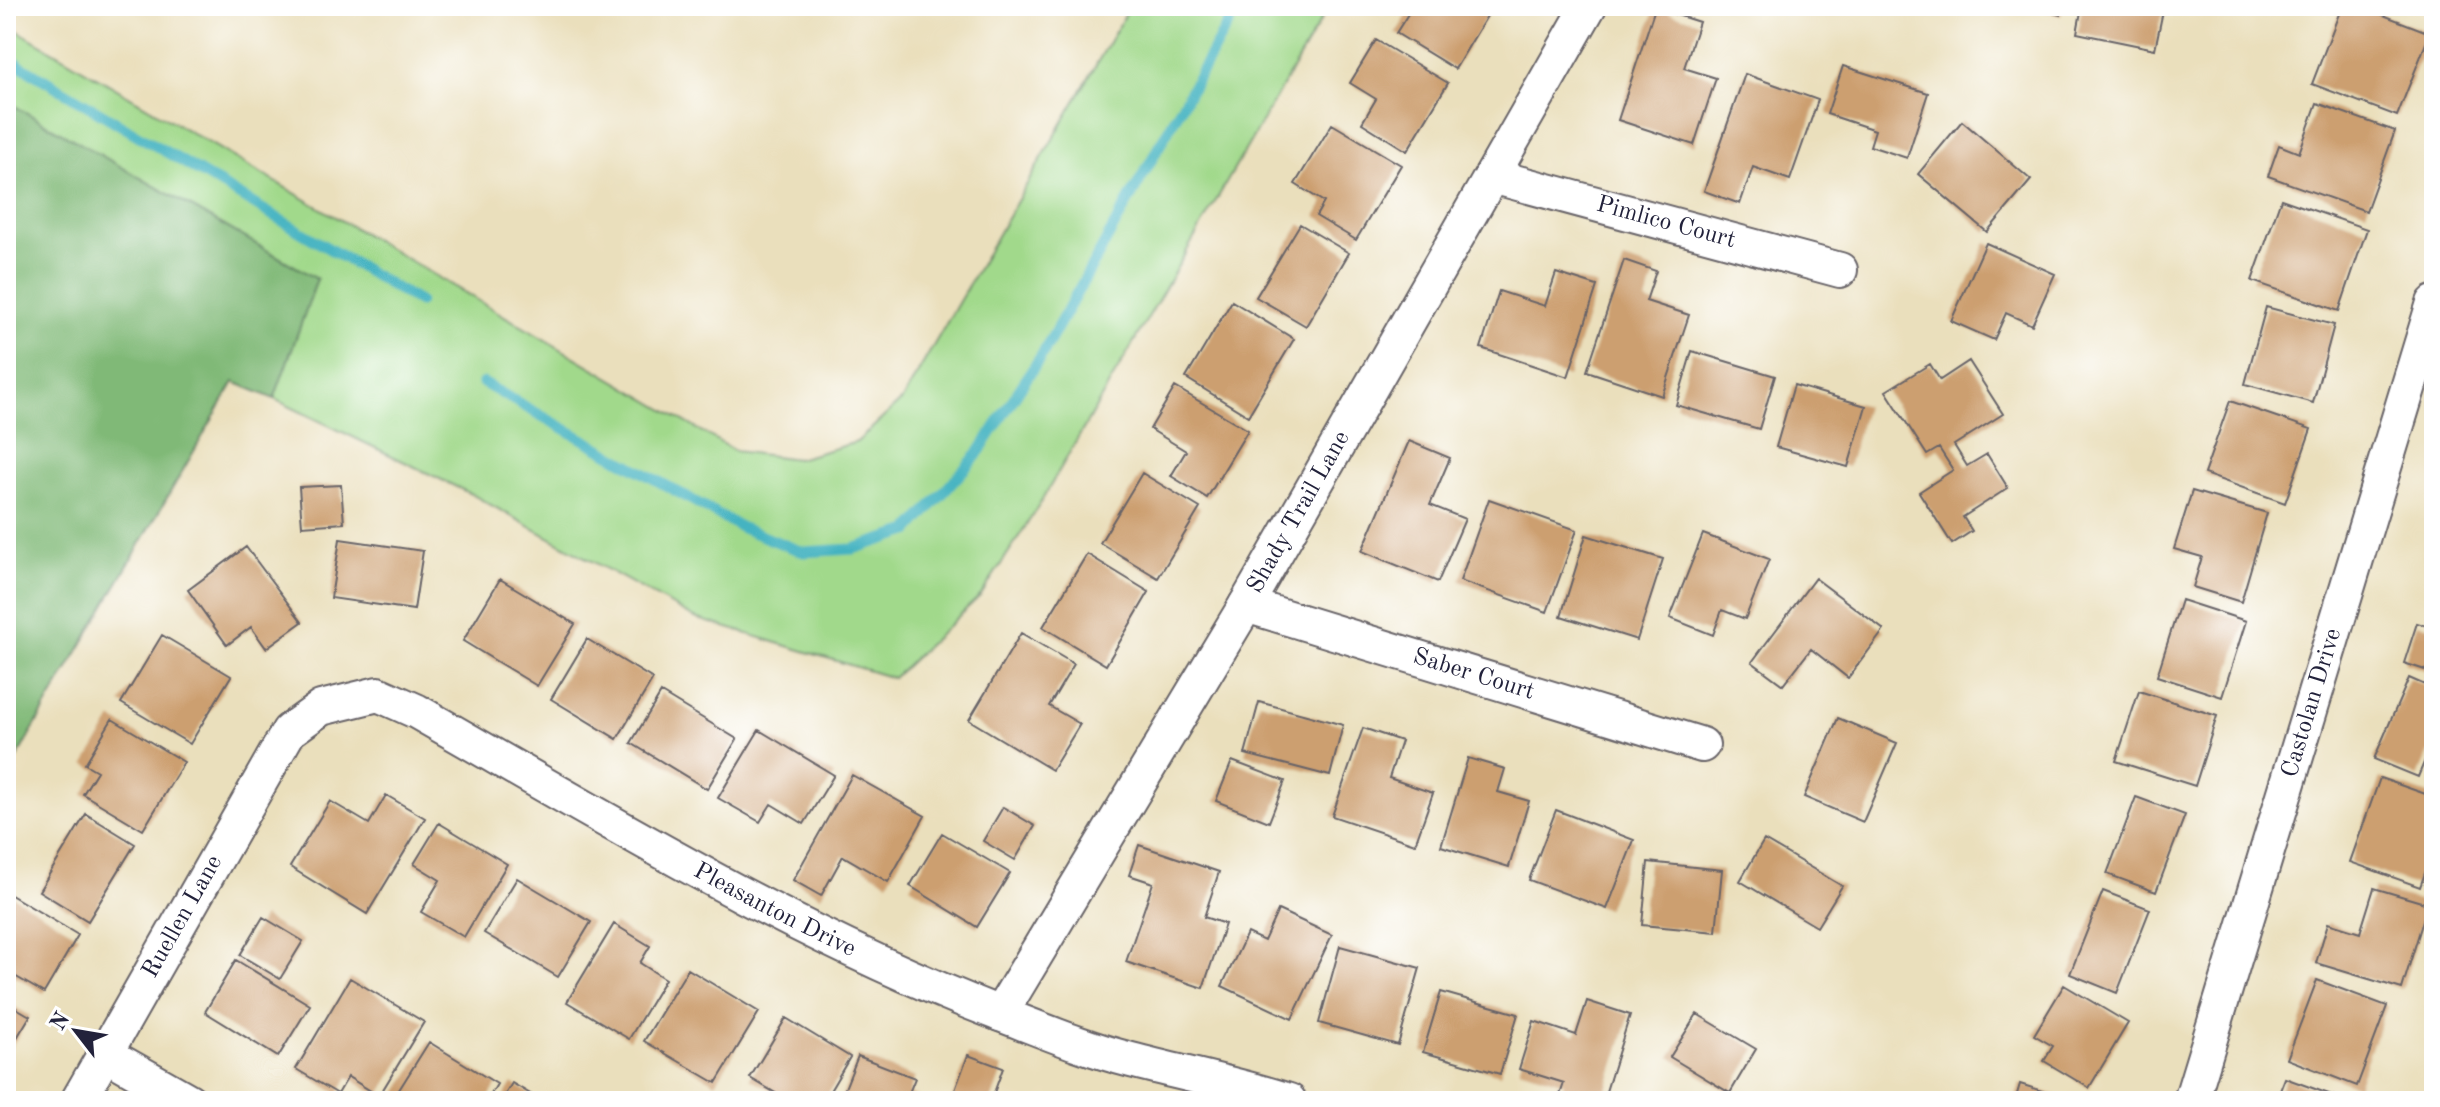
<svg xmlns="http://www.w3.org/2000/svg" width="2440" height="1107" viewBox="0 0 2440 1107" font-family="'Old Standard TT',serif">
	<style>
		.green { fill: #a1d98b; stroke: #627e63; stroke-width: 2 }
		.forest { fill: #80b977; stroke: #516e59; stroke-width: 2 }
		.lines { fill: none; stroke-linecap: round; stroke-linejoin: round }
		.stream { stroke: #45b3c1; stroke-width: 11 }
		.building { fill: #cc9f6f }
		.street-casing { stroke: #686468; stroke-width: 38 }
		.street { stroke: #fff; stroke-width: 34 }
		.labels { text-anchor: middle; dominant-baseline: central; stroke-width: 6; stroke-linejoin: round; paint-order: stroke }
		.street-label { font-size: 24px; fill: #22223b; stroke: #fff }
	</style>
	<rect width="100%" height="100%" fill="#fff"/>
	<filter id="ink" filterUnits="userSpaceOnUse"><feTurbulence type="fractalNoise" baseFrequency=".0125" numOctaves="2"/><feDisplacementMap in="SourceGraphic" scale="16" xChannelSelector="R" yChannelSelector="G"/><feConvolveMatrix kernelMatrix="1 2 1 2 8 2 1 2 1" color-interpolation-filters="sRGB"/></filter>
	<filter id="wash" filterUnits="userSpaceOnUse"><feTurbulence type="fractalNoise" baseFrequency=".006" numOctaves="4" result="noise"/><feDisplacementMap in="SourceGraphic" scale="32" xChannelSelector="R" yChannelSelector="G"/><feGaussianBlur stdDeviation="1.8" result="paint"/><feColorMatrix in="noise" values="0 0 0 0 0 0 0 0 0 0 0 0 0 0 0 0 0 1.4 0 .05"/><feComposite in="paint" operator="in"/></filter>
	<g filter="url(#wash)">
		<rect width="100%" height="100%" fill="#eadfbc"/>
		<path class="green" d="M1130,6H1329L1038,507L981,595L893,678L695,618L471,494L274,399L317,279L6,101V24L735,451L797,459L857,442L902,400Z"/>
		<path class="forest" d="M6,101L317,279L274,399L234,382L6,776Z"/>
		<g class="lines">
			<path class="stream" d="M6,57L419,302
				M483,383L742,528L803,552L853,549L909,531L977,455L1043,353L1238,6"/>
		</g>
		<g id="blocks">
			<path class="building" d="M1413,6H1493L1455,69L1396,33Z
				M2024,6H2063L2061,15Z
				M2082,6H2164L2155,49L2077,33Z
				M2342,6H2360L2430,33L2397,116L2312,84Z
				M1655,8L1699,22L1684,68L1716,78L1694,145L1618,120Z
				M1376,40L1448,83L1407,151L1362,123L1376,99L1350,83Z
				M1843,66L1928,93L1907,158L1870,146L1875,130L1827,114Z
				M1745,74L1818,100L1790,180L1753,167L1740,204L1704,191Z
				M2317,103L2395,131L2366,211L2268,176L2279,145L2299,153Z
				M1962,121L2031,180L1987,232L1918,174Z
				M1332,124L1401,165L1356,240L1316,216L1324,202L1295,184Z
				M2281,199L2367,229L2339,311L2252,281Z
				M1300,224L1349,253L1306,326L1256,297Z
				M1986,243L2055,274L2032,325L2006,313L1994,340L1951,321Z
				M1624,260L1656,271L1646,301L1689,315L1662,396L1587,371Z
				M1556,273L1597,286L1568,377L1481,348L1499,291L1545,306Z
				M1232,301L1294,339L1248,416L1186,378Z
				M2266,307L2334,325L2313,403L2245,384Z
				M1692,351L1775,376L1759,429L1676,405Z
				M1969,361L2003,414L1954,445L1967,466L1987,454L2008,488L1963,517L1972,531L1952,544L1919,492L1953,470L1939,448L1927,455L1886,391L1930,364L1940,380Z
				M1794,385L1866,406L1848,467L1776,447Z
				M1175,387L1248,430L1207,498L1171,476L1186,451L1150,429Z
				M2230,401L2311,429L2285,503L2204,474Z
				M1409,441L1450,458L1430,505L1465,519L1438,582L1362,551Z
				M1142,473L1200,508L1158,578L1100,543Z
				M341,485L344,523L302,526L299,487Z
				M2192,491L2267,513L2241,602L2193,587L2202,557L2174,549Z
				M1489,499L1577,530L1547,612L1460,581Z
				M1703,534L1769,559L1745,619L1722,610L1713,635L1670,618Z
				M1586,535L1663,559L1637,640L1561,616Z
				M340,539L423,551L414,610L331,598Z
				M246,547L302,622L266,648L251,627L227,645L188,590Z
				M1087,554L1149,592L1106,665L1043,627Z
				M1815,578L1884,630L1848,678L1811,649L1783,685L1752,662Z
				M500,579L575,624L537,686L463,641Z
				M2181,600L2246,621L2222,697L2157,676Z
				M2417,623L2434,628V673L2404,663Z
				M1021,633L1074,664L1049,706L1080,724L1052,770L969,720Z
				M162,635L231,676L190,744L121,703Z
				M587,639L653,679L617,739L551,699Z
				M2409,678L2434,689V755L2428,753L2418,777L2374,759Z
				M2139,691L2217,716L2195,786L2116,761Z
				M661,693L737,739L707,789L631,743Z
				M1259,702L1343,725L1330,776L1245,754Z
				M1838,718L1897,743L1863,822L1804,797Z
				M112,719L184,762L143,830L83,794L97,771L85,764Z
				M1363,728L1401,741L1389,778L1433,793L1415,844L1332,816Z
				M759,730L834,775L804,824L771,804L760,822L718,798Z
				M1468,758L1505,769L1498,792L1529,801L1509,867L1441,846Z
				M1232,761L1285,781L1269,822L1216,801Z
				M852,775L925,816L888,882L843,856L821,896L793,880Z
				M2380,778L2434,797V848L2420,887L2350,862Z
				M386,795L425,818L367,914L290,867L330,801L369,824Z
				M2136,797L2185,815L2156,892L2107,874Z
				M1003,807L1035,826L1015,860L983,841Z
				M1556,810L1634,840L1607,909L1529,880Z
				M86,814L135,844L88,921L39,891Z
				M439,823L507,864L464,937L421,912L440,880L414,864Z
				M942,833L1010,873L977,927L910,886Z
				M1764,840L1842,886L1817,927L1740,881Z
				M1139,845L1219,872L1204,917L1225,924L1203,988L1126,962L1153,883L1129,875Z
				M1648,862L1722,870L1716,932L1642,925Z
				M517,878L591,922L558,977L484,933Z
				M2374,888L2428,904L2402,989L2316,963L2328,923L2360,933Z
				M2103,891L2150,909L2117,993L2070,974Z
				M6,892L78,935L44,993L6,971Z
				M1278,910L1332,935L1292,1019L1222,986L1247,933L1264,941Z
				M263,917L303,941L280,979L240,955Z
				M614,924L650,946L640,963L665,979L629,1039L567,1002Z
				M1340,946L1420,968L1398,1045L1319,1023Z
				M236,960L310,1005L278,1057L205,1012Z
				M688,969L759,1012L716,1083L644,1041Z
				M350,978L424,1022L379,1096L348,1077L338,1094L296,1069Z
				M2317,980L2387,1006L2357,1086L2287,1059Z
				M2064,985L2128,1023L2089,1088L2044,1061L2053,1046L2034,1035Z
				M1441,992L1518,1014L1500,1074L1423,1052Z
				M1587,1001L1630,1015L1603,1101H1570L1559,1098L1564,1083L1519,1069L1534,1021L1576,1035Z
				M6,1002L30,1016L6,1056Z
				M1697,1014L1756,1049L1730,1093L1670,1057Z
				M786,1018L850,1057L824,1101H789L750,1078Z
				M429,1042L497,1084L487,1101H392Z
				M968,1055L1003,1068L991,1101H951Z
				M858,1056L915,1078L909,1093L928,1101H840Z
				M2285,1078L2348,1101H2276Z
				M512,1083L542,1101H501Z
				M2020,1084L2071,1100V1101H2015Z"/>
		</g>
	</g>
	<g filter="url(#ink)">
		<use href="#blocks" fill-opacity="0" stroke="#686468" stroke-width="2"/>
		<g class="lines">
			<g class="street-casing">
				<g id="street">
					<path id="s1" d="M1492,176L1840,270"/>
					<path id="s2" d="M1246,605L1702,745"/>
					<path id="s3" d="M1000,1014L1246,605L1589,6"/>
					<path d="M106,1054L189,1101"/>
					<path id="s4" d="M78,1101L289,731L321,708L378,694L416,711C607,820 795,935 1000,1014C1042,1030 1087,1049 1131,1060C1184,1074 1237,1084 1289,1101"/>
					<path id="s5" d="M2191,1101L2434,303"/>
				</g>
			</g>
			<use href="#street" class="street"/>
		</g>
	</g>
	<g class="labels">
		<g class="street-label">
			<text stroke="none"><textPath href="#s1" startOffset="180">Pimlico Court</textPath></text>
			<text stroke="none"><textPath href="#s3" startOffset="584">Shady Trail Lane</textPath></text>
			<text stroke="none"><textPath href="#s2" startOffset="238">Saber Court</textPath></text>
			<text stroke="none"><textPath href="#s5" startOffset="416">Castolan Drive</textPath></text>
			<text stroke="none"><textPath href="#s4" startOffset="976">Pleasanton Drive</textPath></text>
			<text stroke="none"><textPath href="#s4" startOffset="212">Ruellen Lane</textPath></text>
		</g>
	</g>
	<rect width="2440" height="1107" fill="none" stroke="#fff" stroke-width="32"/>
	<g transform="translate(76 1031) rotate(301)" stroke="#ffffff" stroke-width="6" paint-order="stroke">
	<path d="M0-6L14 30L0 20L-14 30Z" fill="#22223b"/>
	<text y="-12" font-size="22" font-weight="bold" text-anchor="middle" fill="#22223b">N</text>
	</g>
</svg>
